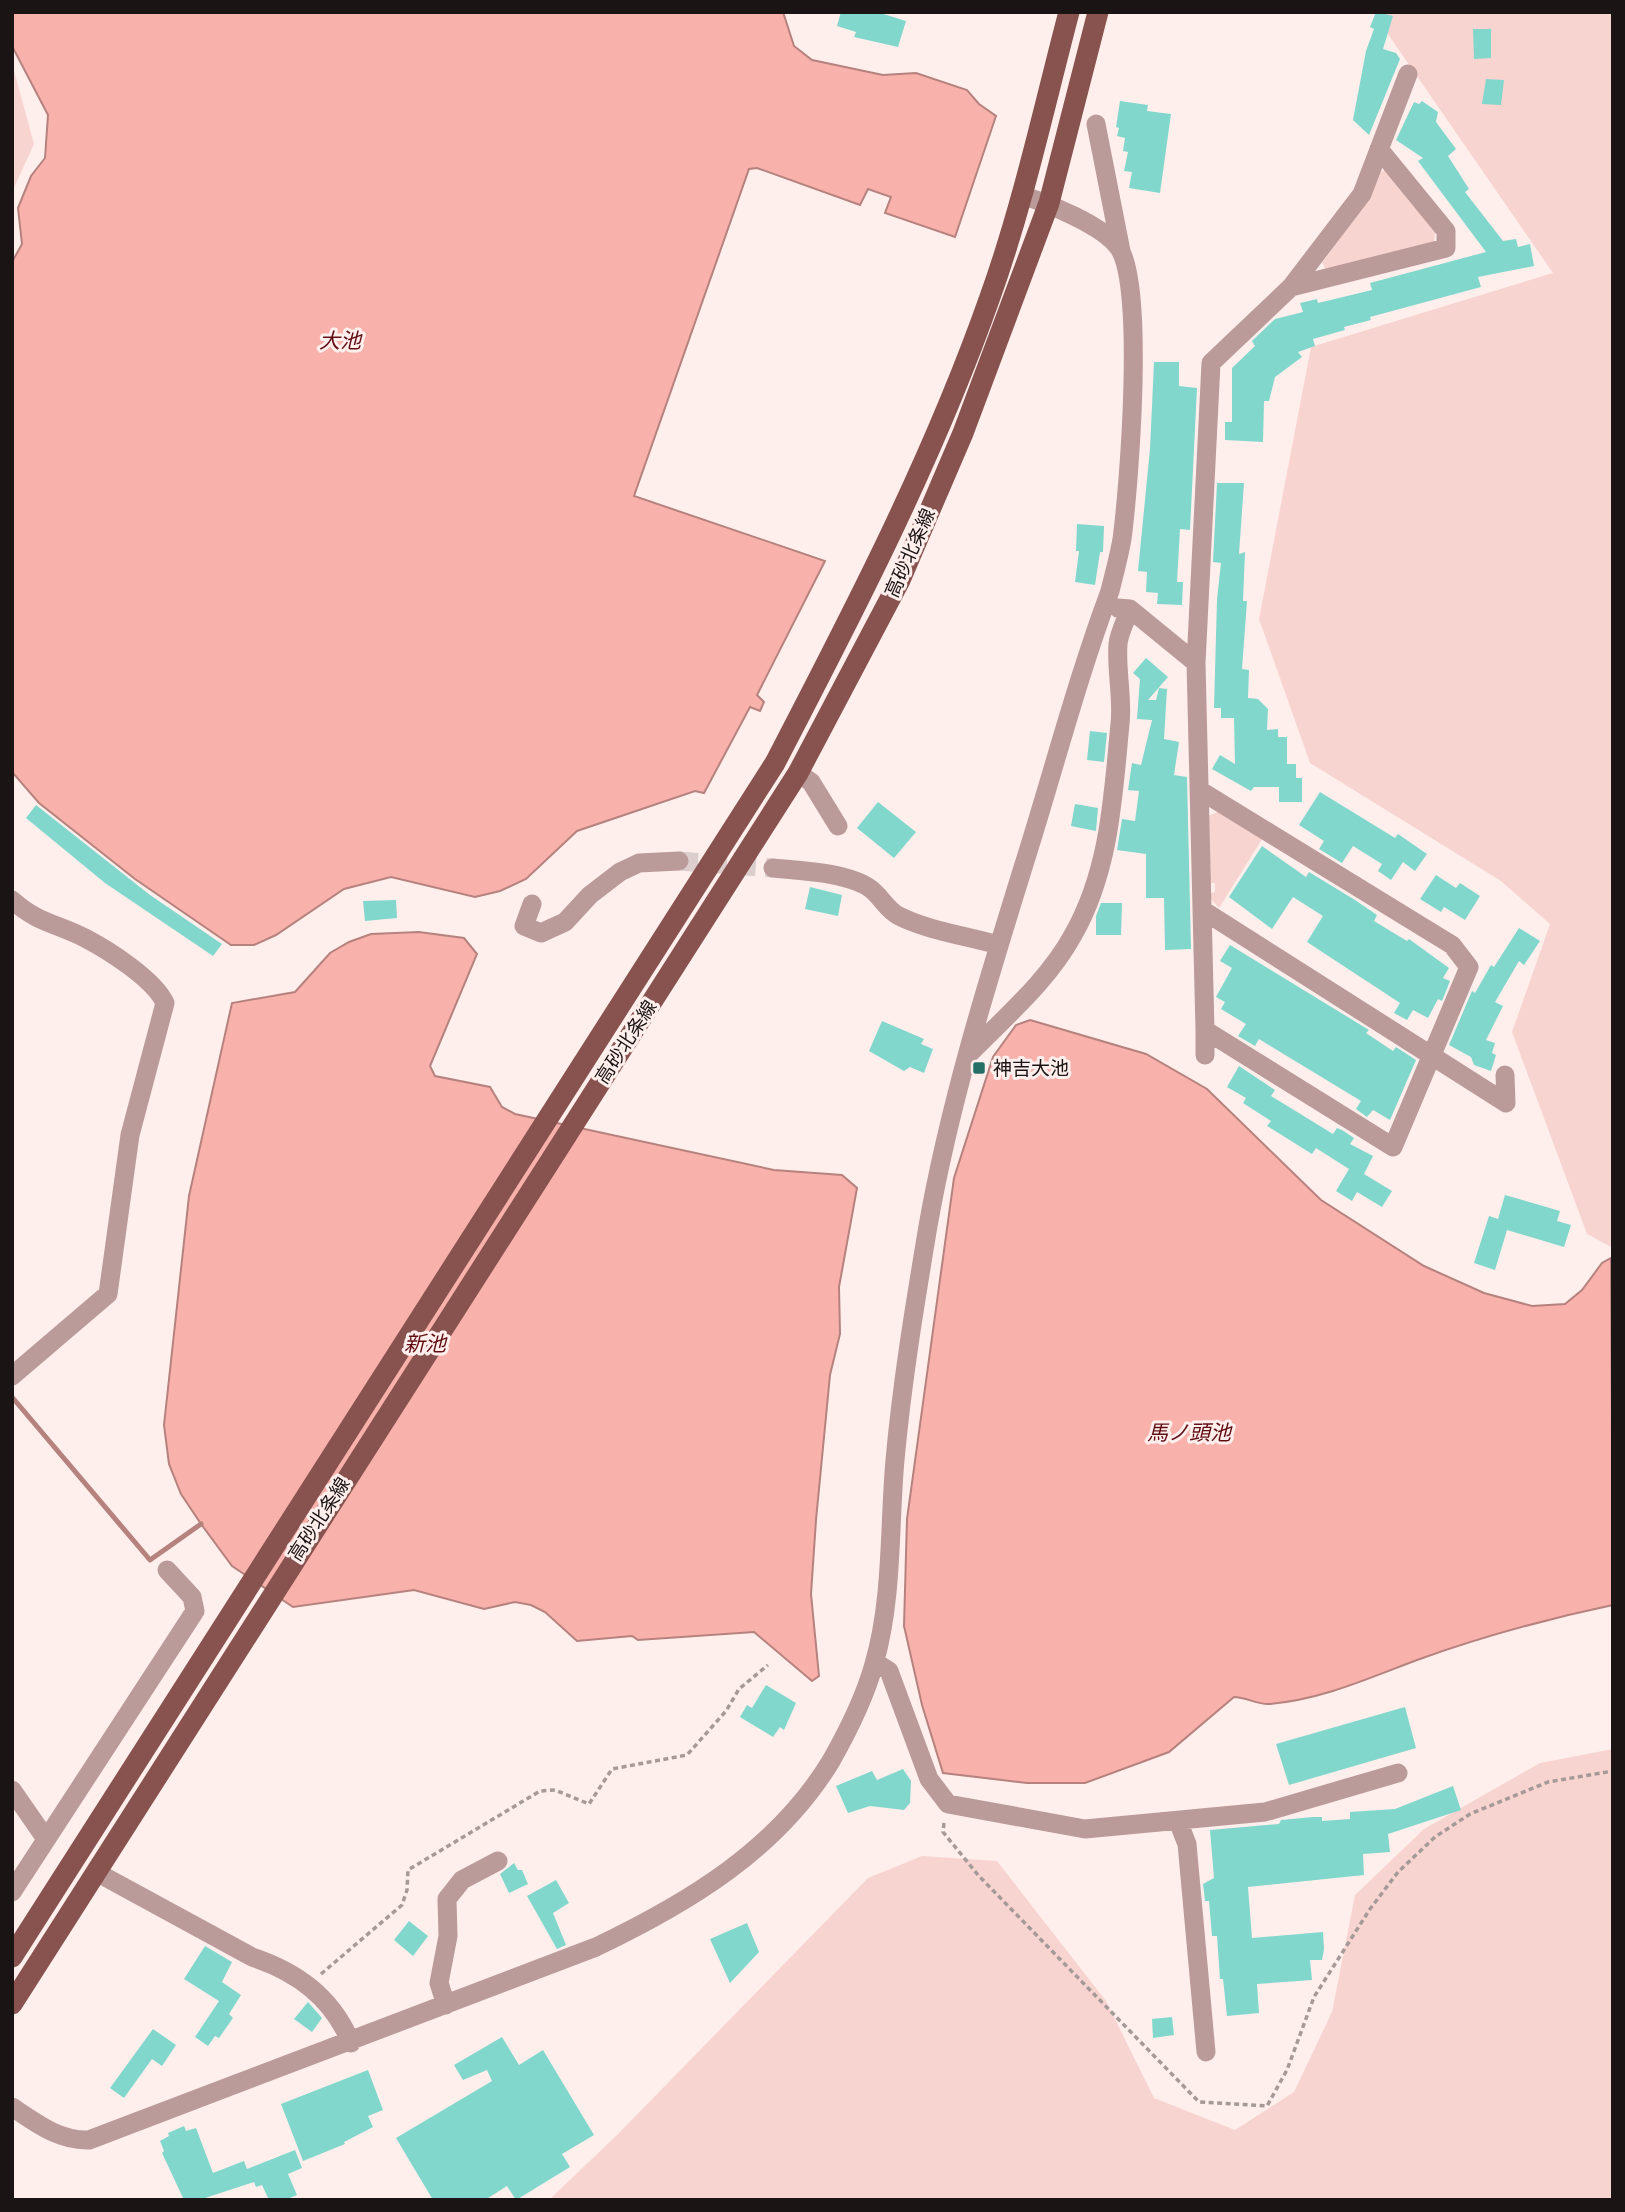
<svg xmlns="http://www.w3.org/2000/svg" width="1625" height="2212" viewBox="0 0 1625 2212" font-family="'DM Sans','Noto Sans JP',sans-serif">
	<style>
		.green { fill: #f8d4d0 }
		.water { fill: #f9b1ac; stroke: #b6827e; stroke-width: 2 }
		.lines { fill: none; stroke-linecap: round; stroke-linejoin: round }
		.stream { stroke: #b6827e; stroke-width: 5 }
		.building { fill: #81d7cc }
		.minor-tunnel { stroke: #dccecc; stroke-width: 19; stroke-dasharray: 19 10; stroke-linecap: butt }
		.path { stroke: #a69a99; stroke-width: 3.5; stroke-dasharray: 5 3.5; stroke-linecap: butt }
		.minor { stroke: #bb9b99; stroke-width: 19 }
		.major { stroke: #88534f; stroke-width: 21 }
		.poi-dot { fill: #266f67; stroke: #feefed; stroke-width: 2.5 }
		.labels { text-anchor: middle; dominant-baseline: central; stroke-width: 6; stroke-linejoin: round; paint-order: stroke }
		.street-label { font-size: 19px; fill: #1a1414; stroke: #feefed }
		.poi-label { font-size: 19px; fill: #1a1414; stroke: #feefed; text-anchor: start }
		.water-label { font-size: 21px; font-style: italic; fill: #610e13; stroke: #feefed }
	</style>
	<rect width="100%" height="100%" fill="#feefed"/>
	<path class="green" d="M1380,12H1613V1248L1587,1234L1512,1032L1550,924L1501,881L1310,763L1259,619L1311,347L1553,273L1383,27Z
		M12,63L34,144L12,192Z
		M1390,168L1435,232L1434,242L1327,271L1322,263L1371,196L1380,172Z
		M1222,810L1264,836L1219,908L1211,899L1210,893L1215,892V883H1210L1208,816Z
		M1613,1749V2200H549L617,2135L868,1878L922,1856L997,1861L1106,2001L1154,2098L1235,2130L1294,2092L1332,2012L1355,1895L1424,1829L1540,1763Z"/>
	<path class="water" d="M12,12H783L794,46L812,60L883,75L916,73L967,90L979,104L996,116L955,237L885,213L891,197L868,189L860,205L757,168L749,169L634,496L825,561L757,695L764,702L760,711L750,707L704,793L695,791L577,831L526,879L500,891L475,897L391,877L344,889L276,935L254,945H231L135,879L39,803L12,772V262L22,244L18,208L31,176L45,158L48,115L12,46Z
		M419,932L464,938L477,954L430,1066L435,1076L490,1087L502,1107L515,1114L774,1170L842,1175L857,1188L839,1287L840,1334L830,1375L816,1520L811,1594L819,1676L812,1681L754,1632L638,1640L632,1636L577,1641L545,1612L531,1605L515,1602L484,1609L414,1590L293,1607L232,1566L201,1524L181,1494L169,1464L164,1425L189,1196L232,1003L295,992L330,953L349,942L371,934Z
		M1030,1020L1146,1054L1207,1089L1321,1200L1424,1266L1484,1293L1532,1306L1565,1304L1582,1290L1602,1263L1611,1258L1613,1605C1546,1619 1481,1637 1417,1660C1369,1678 1321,1700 1269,1704C1258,1705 1246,1697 1234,1697L1169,1752L1085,1783H1027L943,1773L922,1705L904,1626L907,1519L954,1178L993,1057L1016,1025Z"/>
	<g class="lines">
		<path class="stream" d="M12,1397L150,1560L201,1524"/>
	</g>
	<path class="building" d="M841,12H877L906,21L898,47L854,37L856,32L837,26Z
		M1376,12L1393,16L1383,49L1396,53L1400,59L1369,135L1353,120L1366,51L1374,29L1370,27Z
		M1473,29H1491V58L1474,59Z
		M1486,79L1504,80L1501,105L1482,104Z
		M1120,101L1148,105L1147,111L1171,114L1160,193L1129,188L1132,172L1124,171L1128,152L1123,151L1125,138L1117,136L1119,128L1116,127Z
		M1422,101L1438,112L1436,122L1456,149L1448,156L1469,189L1465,192L1503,241L1516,239L1518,247L1530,244L1534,266L1478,277L1481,287L1370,317L1371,320L1344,327L1345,330L1313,339L1315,346L1298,352L1302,357L1275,377L1269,401H1264L1263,442L1225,440V422H1232V368L1255,346L1252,341L1275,319L1303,312L1300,303L1317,299L1318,303L1372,290L1370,283L1486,252L1418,161L1423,158L1396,140L1414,102L1419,104Z
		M1154,362H1179V386L1197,388L1190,530L1180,529L1177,582H1183L1182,605L1157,604L1158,593L1146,592L1147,572L1138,571L1150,449Z
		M1217,483H1244L1239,554L1245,552L1243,601H1247L1242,669L1249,670L1248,698L1258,699L1268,709L1267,730L1278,729V737H1287V764H1296V778H1302V802H1279V787H1254L1251,791L1212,769L1220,755L1235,764L1234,718H1221V708H1214L1217,599L1221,563L1213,562Z
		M1077,524L1104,526L1103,552H1100L1095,585L1075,582L1079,551H1076Z
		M1146,658L1168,677L1148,700H1156L1159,688L1167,689L1164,739L1179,742L1174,775L1187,777L1191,949L1165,950L1164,898H1146V854L1117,850L1122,819L1135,821L1139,791L1128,790L1132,763L1141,765L1152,720L1137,719L1140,679L1133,673Z
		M1090,731L1107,733L1104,762L1087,760Z
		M1320,792L1395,838L1398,834L1427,854L1415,871L1403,862L1391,880L1378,871L1382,864L1353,846L1342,863L1319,849L1324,841L1299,825Z
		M878,802L916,832L894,858L857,828Z
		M1075,804L1098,808L1096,831L1071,826Z
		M36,805L150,895L222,944L213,956L105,883L26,818Z
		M1262,846L1306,877L1309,872L1355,900L1377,915L1374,921L1407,941L1409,939L1449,968L1443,978L1450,981L1442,1001L1438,999L1428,1018L1413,1010L1407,1020L1394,1013L1400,1003L1307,942L1323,916L1293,897L1272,929L1229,897Z
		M1436,875L1456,888L1460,883L1480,896L1465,920L1444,907L1441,912L1420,899Z
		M810,887L842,895L838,916L805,909Z
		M396,900L397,918L365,921L363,901Z
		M1101,903H1122L1121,935H1096V916Z
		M1519,928L1540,941L1524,965L1519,961L1495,1002L1503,1006L1486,1040L1495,1043L1492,1053L1496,1055L1491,1071L1474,1065L1471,1057L1449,1045L1472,991L1475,993L1491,965L1494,967Z
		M1230,945L1369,1030L1366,1033L1393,1051L1396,1047L1416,1060L1390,1120L1373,1110L1367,1117L1356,1109L1361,1101L1259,1039L1255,1046L1238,1036L1246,1024L1221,1009L1225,1002L1216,997L1232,968L1220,961Z
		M882,1021L924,1039L921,1044L933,1049L924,1073L910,1067L904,1071L869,1051Z
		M1239,1066L1275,1090L1271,1096L1333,1134L1337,1128L1342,1130L1354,1138L1350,1144L1373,1156L1364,1174L1392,1191L1382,1207L1357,1192L1352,1201L1336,1191L1349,1169L1316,1148L1312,1154L1267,1126L1271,1121L1243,1103L1246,1098L1227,1087Z
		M1505,1195L1560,1211L1557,1221L1571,1225L1564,1247L1507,1230L1495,1270L1474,1263L1489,1216L1498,1219Z
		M766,1685L796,1703L784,1730L780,1727L773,1737L740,1717L747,1705L752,1708Z
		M1405,1707L1416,1748L1289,1785L1276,1744Z
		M903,1769L911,1781L910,1803L904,1810L870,1806L848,1813L836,1786L872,1771L877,1780Z
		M1453,1786L1461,1810L1388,1834L1390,1852L1363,1854L1364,1875L1248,1887L1252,1938L1323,1932L1324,1949L1322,1960H1310L1312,1980L1257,1984L1259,2013L1227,2016L1223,1979H1220L1217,1936H1212L1209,1901H1205L1203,1884L1214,1878L1210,1830L1279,1824L1281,1820L1313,1817H1322V1821L1350,1819V1812L1395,1809Z
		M514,1863L518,1870H522L528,1884L509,1893L500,1874Z
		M556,1880L569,1903L553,1913L566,1945L557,1949L527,1896Z
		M409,1921L428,1936L413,1956L394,1940Z
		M747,1923L759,1952L730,1983L710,1939Z
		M205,1946L232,1962L222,1982L241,1995L229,2014L233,2018L219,2038L215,2036L208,2046L195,2037L219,2001L184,1979Z
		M308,2002L322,2018L312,2032L294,2019Z
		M1172,2017L1174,2035L1153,2038L1152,2019Z
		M153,2029L176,2045L162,2066L152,2059L124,2098L110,2088Z
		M502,2037L519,2065L543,2050L594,2135L562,2154L570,2167L516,2200L507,2186L485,2200H433L396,2138L492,2081L487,2070L463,2080L454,2065Z
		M368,2070L383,2110L368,2116L373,2127L344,2142L345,2144L303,2161L281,2104Z
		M184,2126L186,2131L196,2128L213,2173L244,2161L247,2169L295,2150L302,2168L288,2174L297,2195L285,2200H269L262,2185L256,2187L254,2182L199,2200H184L162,2153L164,2151L160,2141L169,2136L168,2133Z"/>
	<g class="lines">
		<path class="minor-tunnel" d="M679,861L773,868"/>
		<path class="path" d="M944,1823L943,1832L978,1875L1199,2102L1267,2106L1287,2070L1314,1997L1370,1909L1398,1872L1435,1837L1470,1814L1548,1782L1613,1771
			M321,1974L402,1905L407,1890L408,1870L540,1791L555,1790L589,1804L612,1769L687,1755L726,1711L739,1689L768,1665"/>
		<path class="minor" d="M1096,124L1121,251
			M1291,287L1446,248V231L1379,149
			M1118,608L1130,609L1196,663
			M798,773L811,782L838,826
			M1201,791L1452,945L1469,967L1393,1147L1205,1030L1196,663L1211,363L1291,287L1362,194L1408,74
			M773,868C800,870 845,873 868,887C881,895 885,909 899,916C929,931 967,936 998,945
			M12,900C39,924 56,923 85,938C108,950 154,979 165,1003L130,1135L108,1294L12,1376
			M532,904L524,926L541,933L565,922L590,895L620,872L639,863L679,861
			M1204,911L1506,1103L1505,1075
			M1205,1030V1055
			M968,1055C1004,1018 1048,981 1073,935C1110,870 1113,796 1120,724C1123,698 1116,671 1118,644C1119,633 1126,620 1130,609
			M875,1662L889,1671L929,1779L948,1804L1085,1829L1265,1812L1398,1773
			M12,1790L46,1839
			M1178,1821L1187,1844L1206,2052
			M96,1872L252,1957C297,1972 332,1997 351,2043
			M12,1892L195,1611L192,1597L167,1570
			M446,2005L439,1983L448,1936L447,1899L462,1880L498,1861
			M12,2107C36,2123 59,2141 89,2140L596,1947C688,1903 777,1850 831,1761C848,1731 865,1697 874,1664C893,1599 889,1526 895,1460C902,1382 915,1304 928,1226C951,1096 991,971 1030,845C1056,761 1079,674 1110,591C1114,574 1119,557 1122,539C1129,486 1145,287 1119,248C1103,225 1047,203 1021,195"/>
		<path class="major" d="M12,1957L775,763C854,611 933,459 990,297C1023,205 1044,107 1069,12
			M12,2004L798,773L900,580L963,433L1049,203L1098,12"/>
	</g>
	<rect class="poi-dot" x="972" y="1061" width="14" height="14" rx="3.5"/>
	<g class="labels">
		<g class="street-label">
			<text transform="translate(910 553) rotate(-66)">高砂北条線</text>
			<text transform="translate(626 1042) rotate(-57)">高砂北条線</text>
			<text transform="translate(319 1519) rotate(-57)">高砂北条線</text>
		</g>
		<g class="poi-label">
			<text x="993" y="1068">神吉大池</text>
		</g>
		<g class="water-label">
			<text x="340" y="341">大池</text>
			<text x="425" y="1344">新池</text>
			<text x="1189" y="1433">馬ノ頭池</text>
		</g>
	</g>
	<rect width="1625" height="2212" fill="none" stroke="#1a1414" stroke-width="28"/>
</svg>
